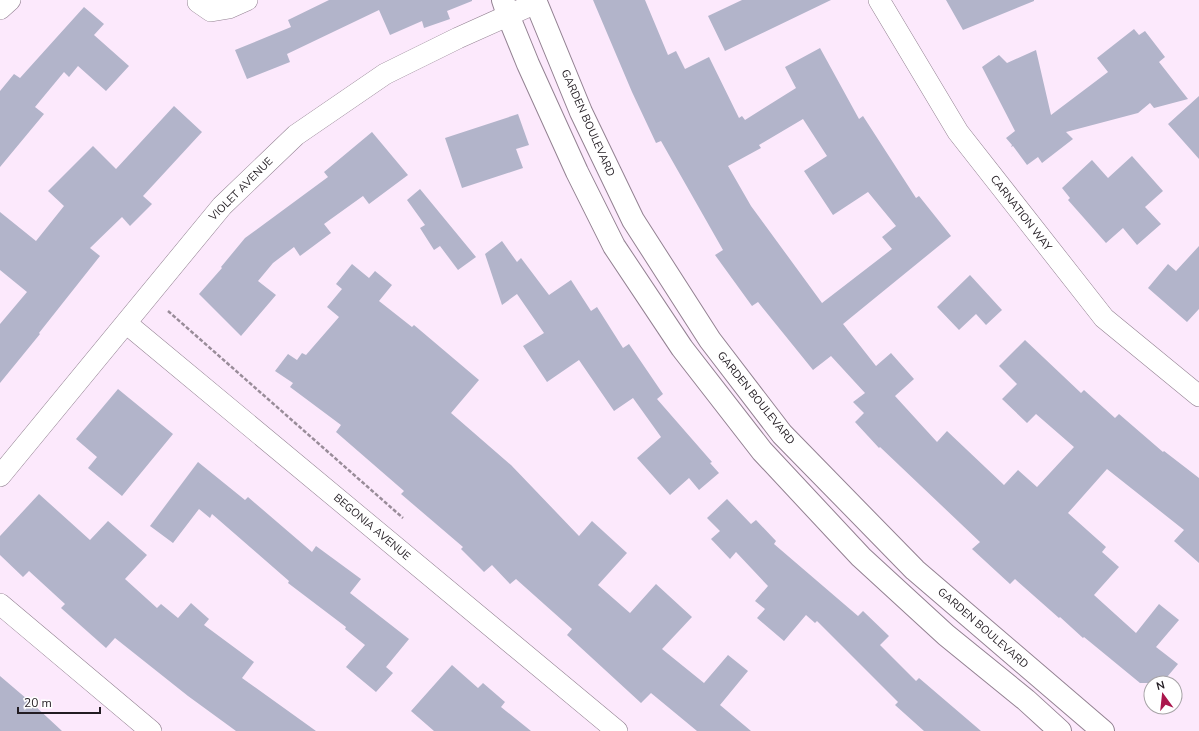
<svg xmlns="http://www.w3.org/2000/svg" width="1199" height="731" viewBox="0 0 1199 731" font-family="'Nunito Sans',sans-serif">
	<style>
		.building { fill: #b2b4ca; fill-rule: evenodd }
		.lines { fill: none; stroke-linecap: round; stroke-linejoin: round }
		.street-casing { stroke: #938292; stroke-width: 22 }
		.secondary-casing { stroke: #938292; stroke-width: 24 }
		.path { stroke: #998c99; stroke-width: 2.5; stroke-dasharray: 4 2; stroke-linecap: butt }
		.street { stroke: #fff; stroke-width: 21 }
		.secondary { stroke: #fff; stroke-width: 22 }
		.labels { text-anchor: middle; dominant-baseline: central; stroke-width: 3.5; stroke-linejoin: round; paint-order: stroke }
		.street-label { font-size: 11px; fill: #221c22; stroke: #fff }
	</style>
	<rect width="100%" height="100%" fill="#fce9fc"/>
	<path class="building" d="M329,0H472V1L447,11L450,19L424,28L422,21L390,35L379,10L287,54L290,62L247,79L235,50L291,27L288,20Z
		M593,0H645L668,55L676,51L685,69L709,57L739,118L742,116L745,120L796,88L785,67L820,48L859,119L863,116L916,198L919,196L951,236L843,324L876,366L891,353L914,379L895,396L937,442L947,431L1004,485L1018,470L1037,487L1074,447L1036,414L1027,423L1002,399L1017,384L999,366L1025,340L1081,393L1084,390L1115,418L1119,414L1163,452L1164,451L1199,478V563L1174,541L1184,530L1107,469L1068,513L1106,547L1102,552L1119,567L1094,595L1136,633L1159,604L1179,620L1156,647L1178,664L1162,683H1140L1084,637L1083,638L1060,617L1059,618L1015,579L1010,584L972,549L980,542L880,447L879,448L855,422L864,413L853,402L865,393L831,356L813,370L758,302L752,306L715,255L723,250L661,141L656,143L632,92ZM803,119L827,156L804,171L833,215L868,192L896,226L882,237L892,249L822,303L751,206L728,166L761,148L759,145Z
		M742,0H831L725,51L708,16Z
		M946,0H1034V1L963,30Z
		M84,7L104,24L94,35L129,66L106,91L78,66L69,77L64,72L35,107L44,114L0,167V91L14,74L20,78Z
		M1134,29L1139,35L1145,31L1165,57L1159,62L1188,99L1154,108L1150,103L1138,113L1066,132L1073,139L1042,163L1038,157L1027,165L1013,146L1011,147L1012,145L1006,138L1015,131L982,67L999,55L1007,63L1036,50L1051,115L1108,72L1097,58Z
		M1199,96V159L1168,124Z
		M174,106L202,132L143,196L152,204L130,226L122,217L90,248L100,256L39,333L40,334L0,383V324L27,292L0,270V212L36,241L64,206L48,191L93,146L116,169Z
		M518,114L529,145L516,149L523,168L462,188L445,138Z
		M372,132L408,175L369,204L363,196L324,224L331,233L300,256L294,247L273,263L258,281L276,295L241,336L199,294L222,268L221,267L245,238L328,177L324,172Z
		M1132,156L1163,191L1145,207L1161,224L1137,245L1123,228L1106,243L1068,200L1070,198L1062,188L1092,160L1108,178Z
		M420,189L476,257L458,270L440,246L434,250L420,228L425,225L407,200Z
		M502,241L517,262L521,258L549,295L571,280L591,311L597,307L623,348L629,344L663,394L657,399L712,462L710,463L719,473L699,490L689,478L670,495L637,458L661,437L633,398L614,411L579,360L547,382L523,346L544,333L517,294L502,305L485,254Z
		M1199,246V309L1187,322L1148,288L1168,264L1176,271Z
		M352,264L369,278L375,271L392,285L379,301L412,327L414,325L479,380L451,413L511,465L579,536L592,521L627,553L598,585L630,613L656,584L692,617L662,649L704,683L728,655L748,671L720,705L751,731H697L651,693L641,703L567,635L572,629L516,579L510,584L492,565L484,572L461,549L463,547L401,494L404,491L336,432L341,425L290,387L293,383L275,371L288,354L297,360L302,353L306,355L339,317L327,307L342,289L336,284Z
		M970,275L1002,310L986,325L976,314L959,330L937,307Z
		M118,389L173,434L122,496L88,468L97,457L76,439Z
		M198,462L245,500L248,497L312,552L316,546L361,579L350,593L409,639L386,667L393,673L376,692L346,667L365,645L345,629L346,627L288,583L289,581L212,514L210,518L199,509L173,543L150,526Z
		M39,494L90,540L108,521L147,555L125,579L157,608L161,604L178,618L191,603L209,619L204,625L254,662L242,678L316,731H236L188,696L115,638L106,648L61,608L65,604L29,571L23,577L0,555V536Z
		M727,499L751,524L756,520L776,541L774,544L858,616L863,611L889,636L880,645L916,681L919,678L981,731H924L895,705L898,702L817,621L815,623L806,615L784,641L757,618L765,609L755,601L768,586L736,552L730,559L711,539L720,531L707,518Z
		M452,665L478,688L483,683L505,702L501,707L531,731H434L411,711Z
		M0,676L34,705L62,731H0Z"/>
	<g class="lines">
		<g class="street-casing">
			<path id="street" d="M198,0V2L211,11L229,8L247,0
				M879,0L958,132L1104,318L1199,396
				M0,9L10,0
				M126,323L617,731
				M0,476L222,206L296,135L385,74L458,38L536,3
				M0,604L151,731"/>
		</g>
		<g class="secondary-casing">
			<path id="secondary" d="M503,0L508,15L528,64L577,172L614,246L682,348L762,451L861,557L946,635L1026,700L1060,731
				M535,0L581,112L633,220L710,340L782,434L915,570L1103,731"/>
		</g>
		<path class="path" d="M168,311L403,518"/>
		<use href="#street" class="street"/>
		<use href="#secondary" class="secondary"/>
	</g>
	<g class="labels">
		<g class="street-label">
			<text transform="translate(588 123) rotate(66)">GARDEN BOULEVARD</text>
			<text transform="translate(241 189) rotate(-45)">VIOLET AVENUE</text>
			<text transform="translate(1021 213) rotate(52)">CARNATION WAY</text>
			<text transform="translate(756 398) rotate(51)">GARDEN BOULEVARD</text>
			<text transform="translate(372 527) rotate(40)">BEGONIA AVENUE</text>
			<text transform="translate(983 628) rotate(41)">GARDEN BOULEVARD</text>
		</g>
	</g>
	<g transform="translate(1163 695) rotate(345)"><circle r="19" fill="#ffffff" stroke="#a7a4a7"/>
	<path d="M0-3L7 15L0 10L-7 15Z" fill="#aa164c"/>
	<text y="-6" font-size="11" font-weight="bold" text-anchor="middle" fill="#221c22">N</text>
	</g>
	<path d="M18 707v6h82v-6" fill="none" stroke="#221c22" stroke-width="2"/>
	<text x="24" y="707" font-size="12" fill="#221c22" stroke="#ffffff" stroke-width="3" paint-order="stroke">20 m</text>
</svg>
